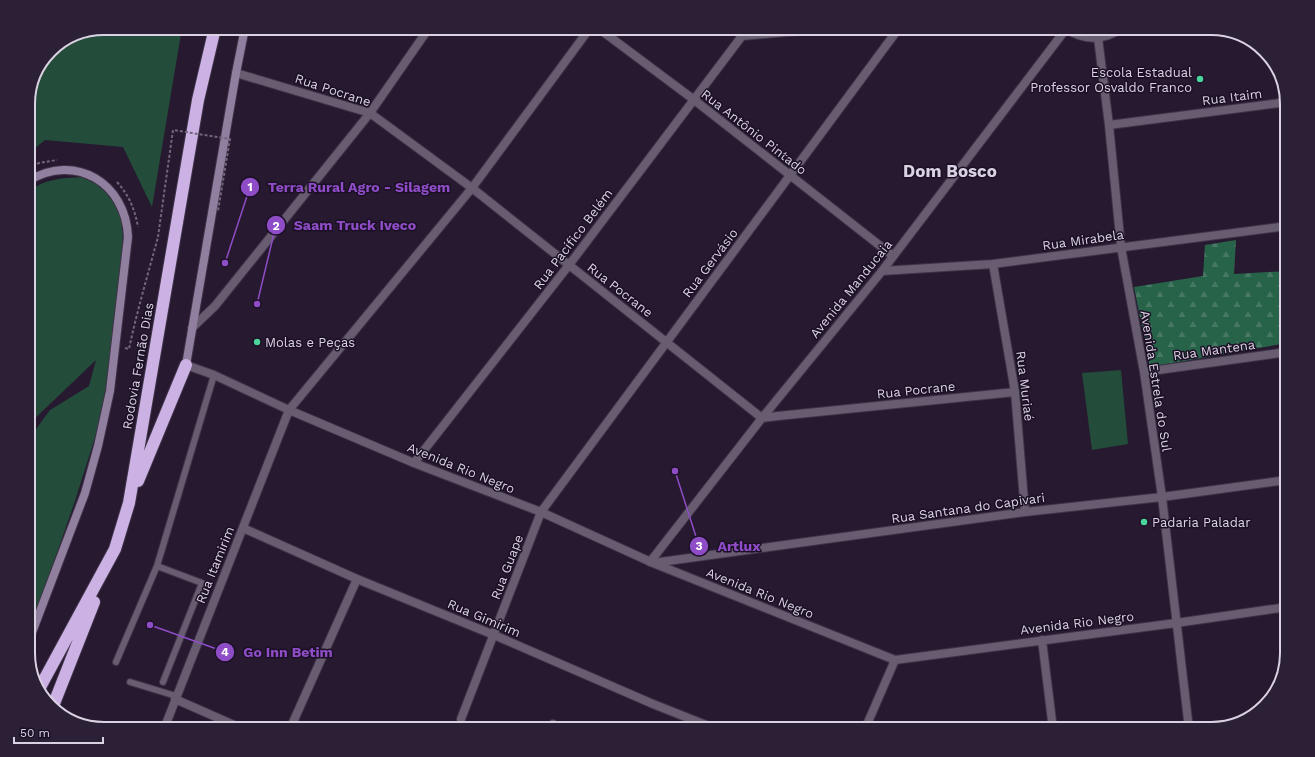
<svg xmlns="http://www.w3.org/2000/svg" width="1315" height="757" viewBox="0 0 1315 757" font-family="'Work Sans',sans-serif">
	<style>
		.grass { fill: #234c3a }
		.forest { fill: url(#forest-firs) }
		.lines { fill: none; stroke-linecap: round; stroke-linejoin: round }
		.lane-casing { stroke: #3f3349; stroke-width: 8 }
		.street-casing { stroke: #3f3349; stroke-width: 10 }
		.secondary-casing { stroke: #3f3349; stroke-width: 10 }
		.highway-casing { stroke: #3f3349; stroke-width: 14 }
		.path { stroke: #71667a; stroke-width: 2; stroke-dasharray: 3 2; stroke-linecap: butt }
		.lane { stroke: #675c70; stroke-width: 6 }
		.street { stroke: #675c70; stroke-width: 8 }
		.secondary { stroke: #907f9f; stroke-width: 8 }
		.highway { stroke: #ccb2e4; stroke-width: 12 }
		.path-bridge { stroke: #71667a; stroke-width: 2; stroke-dasharray: 3 2; stroke-linecap: butt }
		.poi-dot { fill: #4bd49b; stroke: #1c1026; stroke-width: 1.5 }
		.labels { text-anchor: middle; dominant-baseline: central; stroke-width: 3; stroke-linejoin: round; paint-order: stroke }
		.poi-label { font-size: 13px; fill: #dad2e2; stroke: #1c1026; text-anchor: start }
		.street-label { font-size: 13px; fill: #dad2e2; stroke: #1c1026 }
		.district-label { font-size: 17px; font-weight: bold; fill: #dad2e2; stroke: #1c1026 }
		.rim { fill: none; stroke: #dad2e2; stroke-width: 2 }
		.leader { fill: none; stroke: #8e4dc6; stroke-width: 1.5 }
		.callout-dot { fill: #8e4dc6; stroke: #1c1026; stroke-width: 1.5 }
		.mark-label { font-size: 12px; text-anchor: middle; font-weight: bold; fill: #fff }
		.callout-label { font-size: 14px; text-anchor: middle; font-weight: bold; fill: #8e4dc6; stroke: #1c1026; stroke-width: 3; stroke-linejoin: round; paint-order: stroke }
	</style>
	<defs>
		<pattern id="forest-firs" width="22" height="20" patternUnits="userSpaceOnUse"><rect width="22" height="20" fill="#276349"/><path d="M5 1l3.5 6h-7zM16 11l3.5 6h-7z" fill="#467863"/></pattern>
	</defs>
	<rect width="100%" height="100%" fill="#261930"/>
	<path class="grass" d="M104,28H182L152,207L123,147L45,140L28,154V99L50,50L75,34Z
		M82,177L102,187L121,213L123,237L120,272L103,412L75,501L28,636V440L50,410L89,386L96,360L28,425V193C42,179 62,178 82,177Z
		M1121,370L1128,444L1092,450L1082,373Z"/>
	<path class="forest" d="M1236,240L1234,274L1287,271V343L1150,367L1134,287L1203,276L1205,245Z"/>
	<g class="lines">
		<g class="lane-casing">
			<path id="lane" d="M157,566L214,375
				M116,662L157,566L202,583L163,682
				M130,682L176,696"/>
		</g>
		<g class="street-casing">
			<path id="street" d="M598,28L693,99L893,256
				M1065,28C1082,40 1104,42 1121,28
				M742,36L833,28
				M1098,38L1109,125L1121,247L1144,372L1162,497L1189,729
				M236,73L370,113L472,188L762,418L778,416L1015,392
				M1109,125L1287,102
				M993,264L1015,392L1025,512
				M882,271L993,264L1287,226
				M192,328L215,306L370,113L429,28
				M186,365L214,375L289,410L414,463L541,512L653,563L895,660L1176,623L1287,607
				M1144,372L1287,352
				M414,463L569,265L748,28
				M243,528L357,579L494,635L653,704L716,729
				M650,562L762,418L882,271L1066,29
				M653,563L1025,512L1162,497L1287,480
				M1042,640L1053,729
				M175,699L243,729
				M461,719L541,512L899,28
				M553,724V729
				M164,729L289,410L472,188L590,28
				M290,729L357,579
				M865,729L895,660"/>
		</g>
		<g class="secondary-casing">
			<path id="secondary" d="M28,181C75,152 126,183 128,237L110,391L98,446L85,493L28,643
				M186,365L236,73L245,28"/>
		</g>
		<g class="highway-casing">
			<path id="highway" d="M138,481L186,365
				M38,691L115,549L129,503L198,100L215,28
				M53,706L94,602"/>
		</g>
		<path class="path" d="M28,168L39,163L57,160
			M117,182C129,195 135,210 138,227
			M125,348L129,349C137,311 148,274 158,237"/>
		<use href="#lane" class="lane"/>
		<use href="#street" class="street"/>
		<use href="#secondary" class="secondary"/>
		<use href="#highway" class="highway"/>
		<path class="path-bridge" d="M158,237L173,130L230,139L218,211"/>
	</g>
	<g class="poi-dot">
		<circle cx="1200" cy="79" r="4"/>
		<circle cx="257" cy="342" r="4"/>
		<circle cx="1144" cy="522" r="4"/>
	</g>
	<g class="labels">
		<g class="poi-label">
			<text x="1192" y="72" text-anchor="end">Escola Estadual<tspan x="1192" dy="15">Professor Osvaldo Franco</tspan></text>
			<text x="265" y="342">Molas e Peças</text>
			<text x="1152" y="522">Padaria Paladar</text>
		</g>
		<g class="street-label">
			<text transform="translate(333 90) rotate(18)">Rua Pocrane</text>
			<text transform="translate(1232 97) rotate(-7)">Rua Itaim</text>
			<text transform="translate(754 132) rotate(38)">Rua Antônio Pintado</text>
			<text transform="translate(573 239) rotate(-53)">Rua Pacífico Belém</text>
			<text transform="translate(1083 240) rotate(-8)">Rua Mirabela</text>
			<text transform="translate(710 263) rotate(-53)">Rua Gervásio</text>
			<text transform="translate(851 289) rotate(-51)">Avenida Manducaia</text>
			<text transform="translate(620 290) rotate(38)">Rua Pocrane</text>
			<text transform="translate(1214 350) rotate(-8)">Rua Mantena</text>
			<text transform="translate(138 366) rotate(-80)">Rodovia Fernão Dias</text>
			<text transform="translate(1156 381) rotate(81)">Avenida Estrela do Sul</text>
			<text transform="translate(1025 386) rotate(83)">Rua Muriaé</text>
			<text transform="translate(916 390) rotate(-6)">Rua Pocrane</text>
			<text transform="translate(461 468) rotate(22)">Avenida Rio Negro</text>
			<text transform="translate(968 508) rotate(-8)">Rua Santana do Capivari</text>
			<text transform="translate(215 565) rotate(-68)">Rua Itamirim</text>
			<text transform="translate(507 567) rotate(-69)">Rua Guape</text>
			<text transform="translate(760 593) rotate(22)">Avenida Rio Negro</text>
			<text transform="translate(484 618) rotate(23)">Rua Gimirim</text>
			<text transform="translate(1077 623) rotate(-7)">Avenida Rio Negro</text>
		</g>
		<g class="district-label">
			<text x="950" y="171">Dom Bosco</text>
		</g>
	</g>
	<path d="M0 0H1315V757H0ZM104 35H1211A69 69 0 0 1 1280 104V653A69 69 0 0 1 1211 722H104A69 69 0 0 1 35 653V104A69 69 0 0 1 104 35Z" fill="#2b2035" fill-rule="evenodd"/>
	<path class="rim" d="M104 35H1211A69 69 0 0 1 1280 104V653A69 69 0 0 1 1211 722H104A69 69 0 0 1 35 653V104A69 69 0 0 1 104 35Z"/>
	<path class="leader" d="M225 263L250 187M257 304L276 225M675 471L699 546M150 625L225 652"/>
	<g class="callout-dot">
		<circle cx="225" cy="263" r="4"/>
		<circle cx="257" cy="304" r="4"/>
		<circle cx="675" cy="471" r="4"/>
		<circle cx="150" cy="625" r="4"/>
		<circle cx="250" cy="187" r="10"/>
		<circle cx="276" cy="225" r="10"/>
		<circle cx="699" cy="546" r="10"/>
		<circle cx="225" cy="652" r="10"/>
	</g>
	<g class="mark-label">
		<text x="250" y="191">1</text>
		<text x="276" y="230">2</text>
		<text x="699" y="550">3</text>
		<text x="225" y="656">4</text>
	</g>
	<g class="callout-label">
		<text x="359" y="192">Terra Rural Agro - Silagem</text>
		<text x="355" y="230">Saam Truck Iveco</text>
		<text x="739" y="551">Artlux</text>
		<text x="288" y="657">Go Inn Betim</text>
	</g>
	<path d="M14 737v6h89v-6" fill="none" stroke="#dad2e2" stroke-width="2"/>
	<text x="20" y="737" font-size="12" fill="#dad2e2" stroke="#1c1026" stroke-width="3" paint-order="stroke">50 m</text>
</svg>
